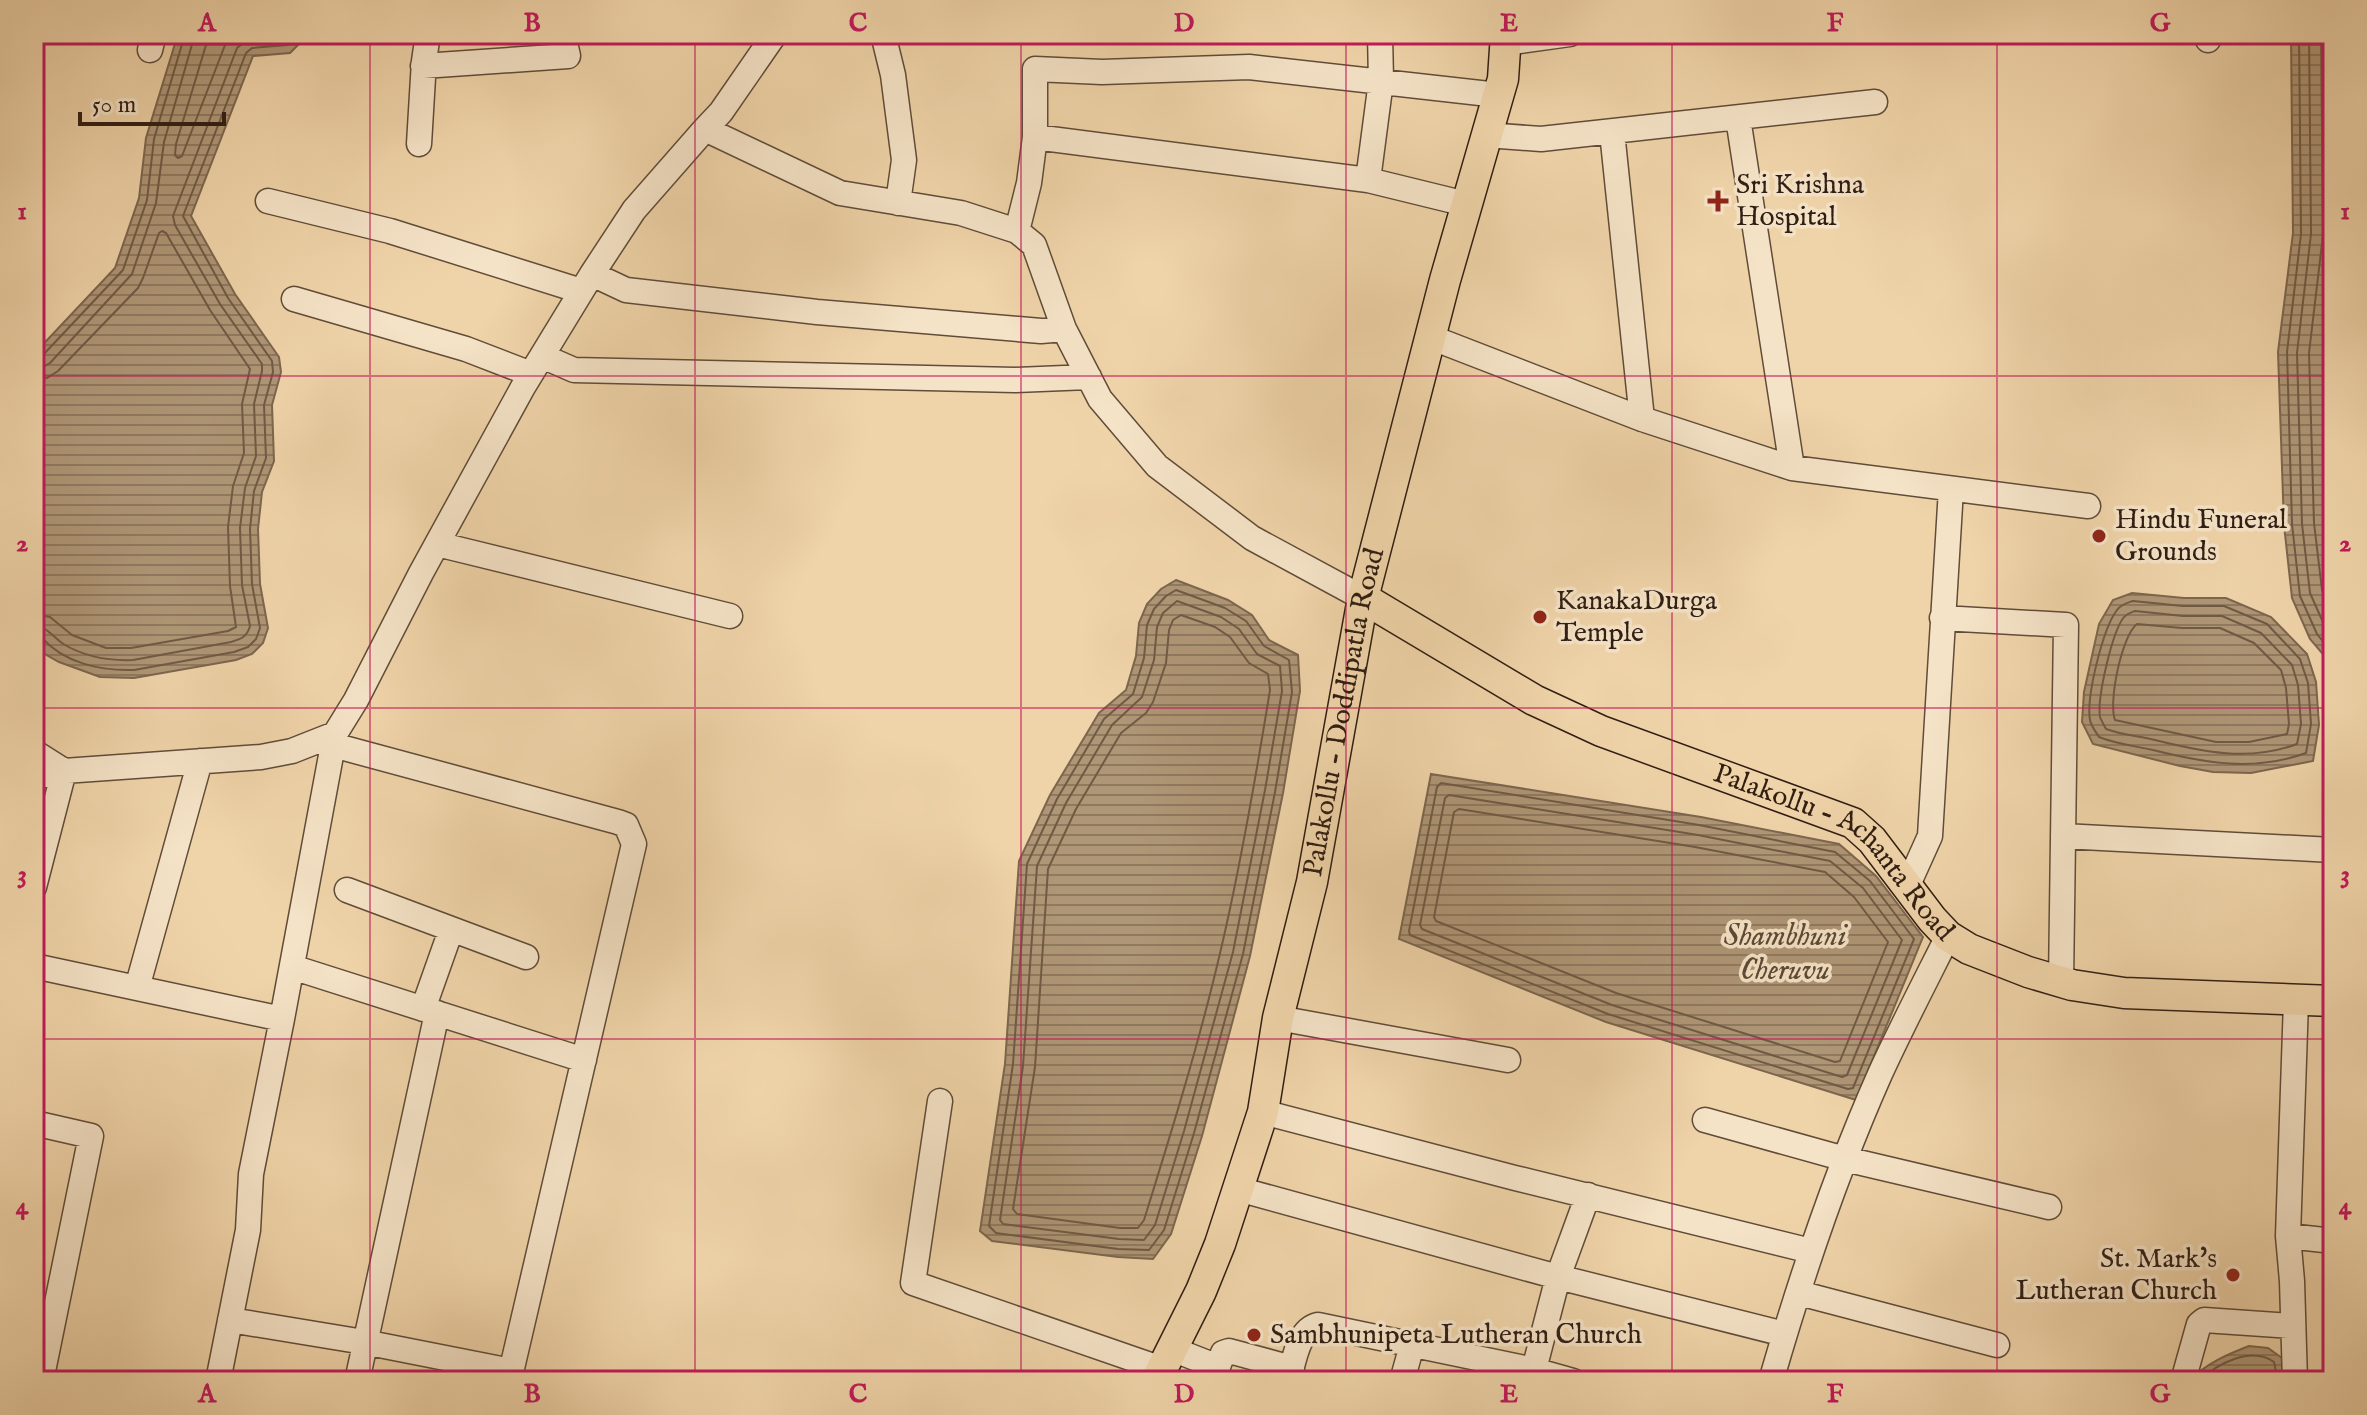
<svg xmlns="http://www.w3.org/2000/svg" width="2367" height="1415" viewBox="0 0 2367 1415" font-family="'IM FELL English',serif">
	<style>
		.water { fill: url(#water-rules); stroke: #7c664e; stroke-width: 2 }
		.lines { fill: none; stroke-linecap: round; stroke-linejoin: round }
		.shore { stroke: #705a44; stroke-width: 2 }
		.minor-casing { stroke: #604c38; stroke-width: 27 }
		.major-casing { stroke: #301e13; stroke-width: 33 }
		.minor { stroke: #f5e3c7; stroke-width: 24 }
		.major { stroke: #f0d4a9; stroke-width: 30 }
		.grid { fill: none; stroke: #c2185b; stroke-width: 2; stroke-opacity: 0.55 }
		.poi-dot { fill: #8f2418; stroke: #f5e3c7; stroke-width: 3 }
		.labels { text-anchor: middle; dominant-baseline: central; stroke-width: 7; stroke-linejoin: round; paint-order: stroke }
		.poi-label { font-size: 28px; fill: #301e13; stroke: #f5e3c7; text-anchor: start }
		.street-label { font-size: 28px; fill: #301e13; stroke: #f5e3c7 }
		.water-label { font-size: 30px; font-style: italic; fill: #5c4836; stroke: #f5e3c7 }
		.neatline { fill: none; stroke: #c2185b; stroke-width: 3 }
		.grid-label { font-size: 26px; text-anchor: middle; font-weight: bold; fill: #c2185b }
	</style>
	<defs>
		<pattern id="water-rules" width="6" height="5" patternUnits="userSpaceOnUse" patternTransform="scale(2)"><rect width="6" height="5" fill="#af9676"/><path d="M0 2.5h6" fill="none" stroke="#8f7a60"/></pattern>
	</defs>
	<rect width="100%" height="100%" fill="#f0d4a9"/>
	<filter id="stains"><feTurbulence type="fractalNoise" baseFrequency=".0025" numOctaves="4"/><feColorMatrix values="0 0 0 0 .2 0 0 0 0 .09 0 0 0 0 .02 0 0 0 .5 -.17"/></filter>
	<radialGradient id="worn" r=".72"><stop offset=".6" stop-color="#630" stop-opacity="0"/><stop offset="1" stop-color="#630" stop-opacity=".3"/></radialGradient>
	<path class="water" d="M178,34H309L290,53L253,56L191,216L235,294L279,357L281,372L272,405L274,461L262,492L258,529L260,584L268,628L263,643L252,654L236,660L134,678L100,677L59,662L43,653L34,639V354L115,268L139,198L146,138Z
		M2291,34H2333V666L2310,639L2292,598L2284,525L2278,352L2293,233Z
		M1176,580L1228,600L1252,615L1269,640L1298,655L1300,691L1283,793L1250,956L1202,1136L1171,1234L1153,1259L1118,1257L992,1241L980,1231L1005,1064L1019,861L1050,795L1099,713L1126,690L1136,656L1139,623L1147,604L1161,589Z
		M2132,593L2184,598H2226L2271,617L2307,654L2316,682L2319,725L2313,761L2251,773L2213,772L2180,766L2093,744L2082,722L2084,692L2099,624L2113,600Z
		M1431,774L1701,817L1839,844L1876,876L1923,937L1856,1100L1606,1022L1399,939Z
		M2249,1346L2268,1348L2282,1358L2286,1381H2189C2207,1363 2226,1355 2249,1346Z"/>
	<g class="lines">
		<path class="shore" d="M207,34L206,45L176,144L175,155L178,158L182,156L225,45L233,34
			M2299,34L2301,234L2287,352L2292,524L2300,596L2317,634L2333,654
			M2309,34L2311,234L2297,353L2302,524L2310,593L2326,629L2333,638
			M2321,34L2323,235L2309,353L2314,523L2322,590L2333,616
			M34,358L43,355L123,270L147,200L154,139L185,34
			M34,368L43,367L50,363L132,274L156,203L164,142L195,34
			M34,380L47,378L58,371L138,288L143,278L159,233L162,231L166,233L210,310L250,369L242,404L244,453L233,486L228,527L230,586L236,627L228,631L131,648H106L72,635L50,617L34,614
			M1176,590L1225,608L1246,621L1264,646L1289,660L1292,692L1275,792L1243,954L1194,1133L1164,1230L1149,1250L1118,1249L996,1233L989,1226L1013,1064L1027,864L1057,799L1104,719L1133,694L1144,658L1147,625L1154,609L1166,596Z
			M1177,601L1221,617L1239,629L1257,654L1280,666L1282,691L1265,790L1233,952L1184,1131L1155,1225L1144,1240L1119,1239L1003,1224L1000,1220L1023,1066L1037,866L1066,803L1112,725L1142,697L1154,660L1157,627L1163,613Z
			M2133,601L2183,606H2224L2267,624L2300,659L2308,683L2311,724L2306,753C2253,772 2205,763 2153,750C2135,746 2116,744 2099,737C2096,732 2091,726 2090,720C2086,697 2103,628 2117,610C2121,604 2127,603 2133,601Z
			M2135,611L2183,616H2222L2261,633L2292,665L2298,685L2301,724L2297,744C2249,762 2203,752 2155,740C2139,736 2122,735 2106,729C2105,727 2101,720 2100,717C2097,698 2112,632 2124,617C2128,613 2129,613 2135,611Z
			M1181,615L1215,627L1230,637L1249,663L1268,674L1270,690C1256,776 1241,864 1221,949C1200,1040 1172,1130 1144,1220L1138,1228H1120L1017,1214L1013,1209L1035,1067L1048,869L1076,809L1121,733L1146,713L1153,702L1166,663L1169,630L1173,620Z
			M2137,624L2182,628H2220L2254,643L2281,670L2286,688L2289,724L2287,734L2249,742H2216L2115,720C2108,702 2122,635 2137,624Z
			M34,626C49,627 53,638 65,645C86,657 109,661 133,660L231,642C241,639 247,637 250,626L242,585L240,528L245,488L256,456L254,404L262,371V364L220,304L175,225L173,216L237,48L250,38L284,34
			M34,636L41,637C64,663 100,671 134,670L234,652L248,647L256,639L260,628L252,584L250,529L254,491L266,458L264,405L273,372L272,361L228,298L183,216L246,53L252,48L287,45L298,34
			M1441,783L1699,825L1835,852L1870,881L1914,939L1853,1088L1848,1089L1608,1014L1410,935L1409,931L1437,787Z
			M1449,795L1698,835L1830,861L1863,888L1902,940L1847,1075L1842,1077L1612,1005L1422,929L1420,925L1445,798Z
			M1459,809L1695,847L1825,872L1854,897L1888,942L1840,1061L1835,1062L1616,993L1436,921L1434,917L1454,812Z
			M2200,1381C2217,1363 2252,1346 2274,1362L2278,1381"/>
		<g class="minor-casing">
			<path id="minor" d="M775,34L721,112L705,129L840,193L961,213L1017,231L1034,245L1064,329L1100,399L1157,466L1252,538L1363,598
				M883,34L893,75L904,160L898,203
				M2208,34V40
				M1506,43L1570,34
				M150,50L154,34
				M423,66L568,56L563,34
				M1738,118L1792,468
				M1612,132L1642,419
				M1486,135L1541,139L1875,102
				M1035,137L1368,180L1466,204
				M419,144L424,61L428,34
				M1368,180L1381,81L1380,34
				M268,201L390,231L581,291
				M1017,231L1029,183L1035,137V69L1102,72L1249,67L1498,95
				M592,274L626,290L817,312L1041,331L1064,329
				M294,299L466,349L531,374
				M1430,337L1642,419L1792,468L2088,506
				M542,356L574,370L1015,380L1089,377
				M437,544L730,616
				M1942,618L2066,625L2061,982
				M333,745L618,822L626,825L634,844L509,1381
				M34,752L64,771L34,887
				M34,777L64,771L261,757L292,751L335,734L356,700L421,573L523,387L592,274L634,210L705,129
				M2063,836L2333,850
				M1907,887L1930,836L1951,489
				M347,890L526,957
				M34,966L282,1019
				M292,967L584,1060
				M137,988L200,761
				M423,1009L451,930
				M1278,1018L1508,1060
				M940,1101L913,1283L1162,1369
				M1263,1112L1515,1178L1811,1251
				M1705,1120L1845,1159L2049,1207
				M34,1123L91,1136L41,1381
				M1238,1189L1558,1277L1784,1334
				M2288,1236L2333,1241
				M1799,1293L1997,1345
				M230,1320L364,1342L511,1371
				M1172,1349L1218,1367L1213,1381
				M1218,1367L1223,1353L1229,1351L1292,1368
				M218,1381L248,1230L251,1174L282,1019L335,734
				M357,1381L437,1013
				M1288,1381C1294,1363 1297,1330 1318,1325L1534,1370L1573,1381
				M1402,1381L1412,1345
				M1531,1381L1558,1277L1588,1195
				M1771,1381C1801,1277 1836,1173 1880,1074C1901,1028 1925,982 1948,936
				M2183,1381L2199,1324L2204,1320L2293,1326
				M2295,1381L2292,1281L2288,1236L2296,1001"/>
		</g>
		<g class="major-casing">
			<g id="major">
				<path id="s1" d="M1363,598L1534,700L1601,731L1853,823L1872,840L1932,919L1948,936L1969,949L2028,972L2072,985L2124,993L2333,1001"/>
				<path id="s2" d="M1156,1381L1201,1291L1220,1244L1263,1112L1278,1018L1312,882L1363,598L1445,280L1503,79L1506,34"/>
			</g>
		</g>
		<use href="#minor" class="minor"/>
		<use href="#major" class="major"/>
	</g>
	<path class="grid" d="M370,34V1381M695,34V1381M1021,34V1381M1346,34V1381M1672,34V1381M1997,34V1381M34,376H2333M34,708H2333M34,1039H2333"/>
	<g class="poi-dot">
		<path d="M1714 189h8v8h8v8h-8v8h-8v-8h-8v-8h8z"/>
		<circle cx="2099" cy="536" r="8"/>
		<circle cx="1540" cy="617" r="8"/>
		<circle cx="2233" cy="1275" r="8"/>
		<circle cx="1254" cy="1335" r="8"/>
	</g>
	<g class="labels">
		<g class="poi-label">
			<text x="1736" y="185">Sri Krishna<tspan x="1736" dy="32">Hospital</tspan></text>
			<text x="2115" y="520">Hindu Funeral<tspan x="2115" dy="32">Grounds</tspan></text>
			<text x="1556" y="601">KanakaDurga<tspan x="1556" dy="32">Temple</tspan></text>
			<text x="2217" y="1259" text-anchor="end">St. Mark's<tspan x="2217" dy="32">Lutheran Church</tspan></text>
			<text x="1270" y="1335">Sambhunipeta Lutheran Church</text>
		</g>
		<g class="street-label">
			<text stroke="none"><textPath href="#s2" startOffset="698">Palakollu - Doddipatla Road</textPath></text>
			<text stroke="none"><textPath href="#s1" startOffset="542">Palakollu - Achanta Road</textPath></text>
		</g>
		<g class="water-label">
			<text x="1785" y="937">Shambhuni<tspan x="1785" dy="34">Cheruvu</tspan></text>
		</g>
	</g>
	<rect width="2367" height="1415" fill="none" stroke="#f0d4a9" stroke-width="88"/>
	<path d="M80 112v12h144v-12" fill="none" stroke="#301e13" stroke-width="4"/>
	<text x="92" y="112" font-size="24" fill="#301e13" stroke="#f5e3c7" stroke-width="6" paint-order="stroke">50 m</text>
	<rect x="44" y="44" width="2279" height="1327" class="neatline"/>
	<g class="grid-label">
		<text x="207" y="31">A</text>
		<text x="532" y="31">B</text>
		<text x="858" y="31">C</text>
		<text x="1184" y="31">D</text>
		<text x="1509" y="31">E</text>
		<text x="1835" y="31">F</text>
		<text x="2160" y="31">G</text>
		<text x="22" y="219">1</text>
		<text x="2345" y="219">1</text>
		<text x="22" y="551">2</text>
		<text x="2345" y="551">2</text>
		<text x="22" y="882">3</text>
		<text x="2345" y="882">3</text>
		<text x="22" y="1214">4</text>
		<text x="2345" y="1214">4</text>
		<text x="207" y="1402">A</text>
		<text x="532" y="1402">B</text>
		<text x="858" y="1402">C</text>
		<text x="1184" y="1402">D</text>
		<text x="1509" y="1402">E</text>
		<text x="1835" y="1402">F</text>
		<text x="2160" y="1402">G</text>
	</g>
	<rect width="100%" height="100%" filter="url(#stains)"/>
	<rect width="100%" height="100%" fill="url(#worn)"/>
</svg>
